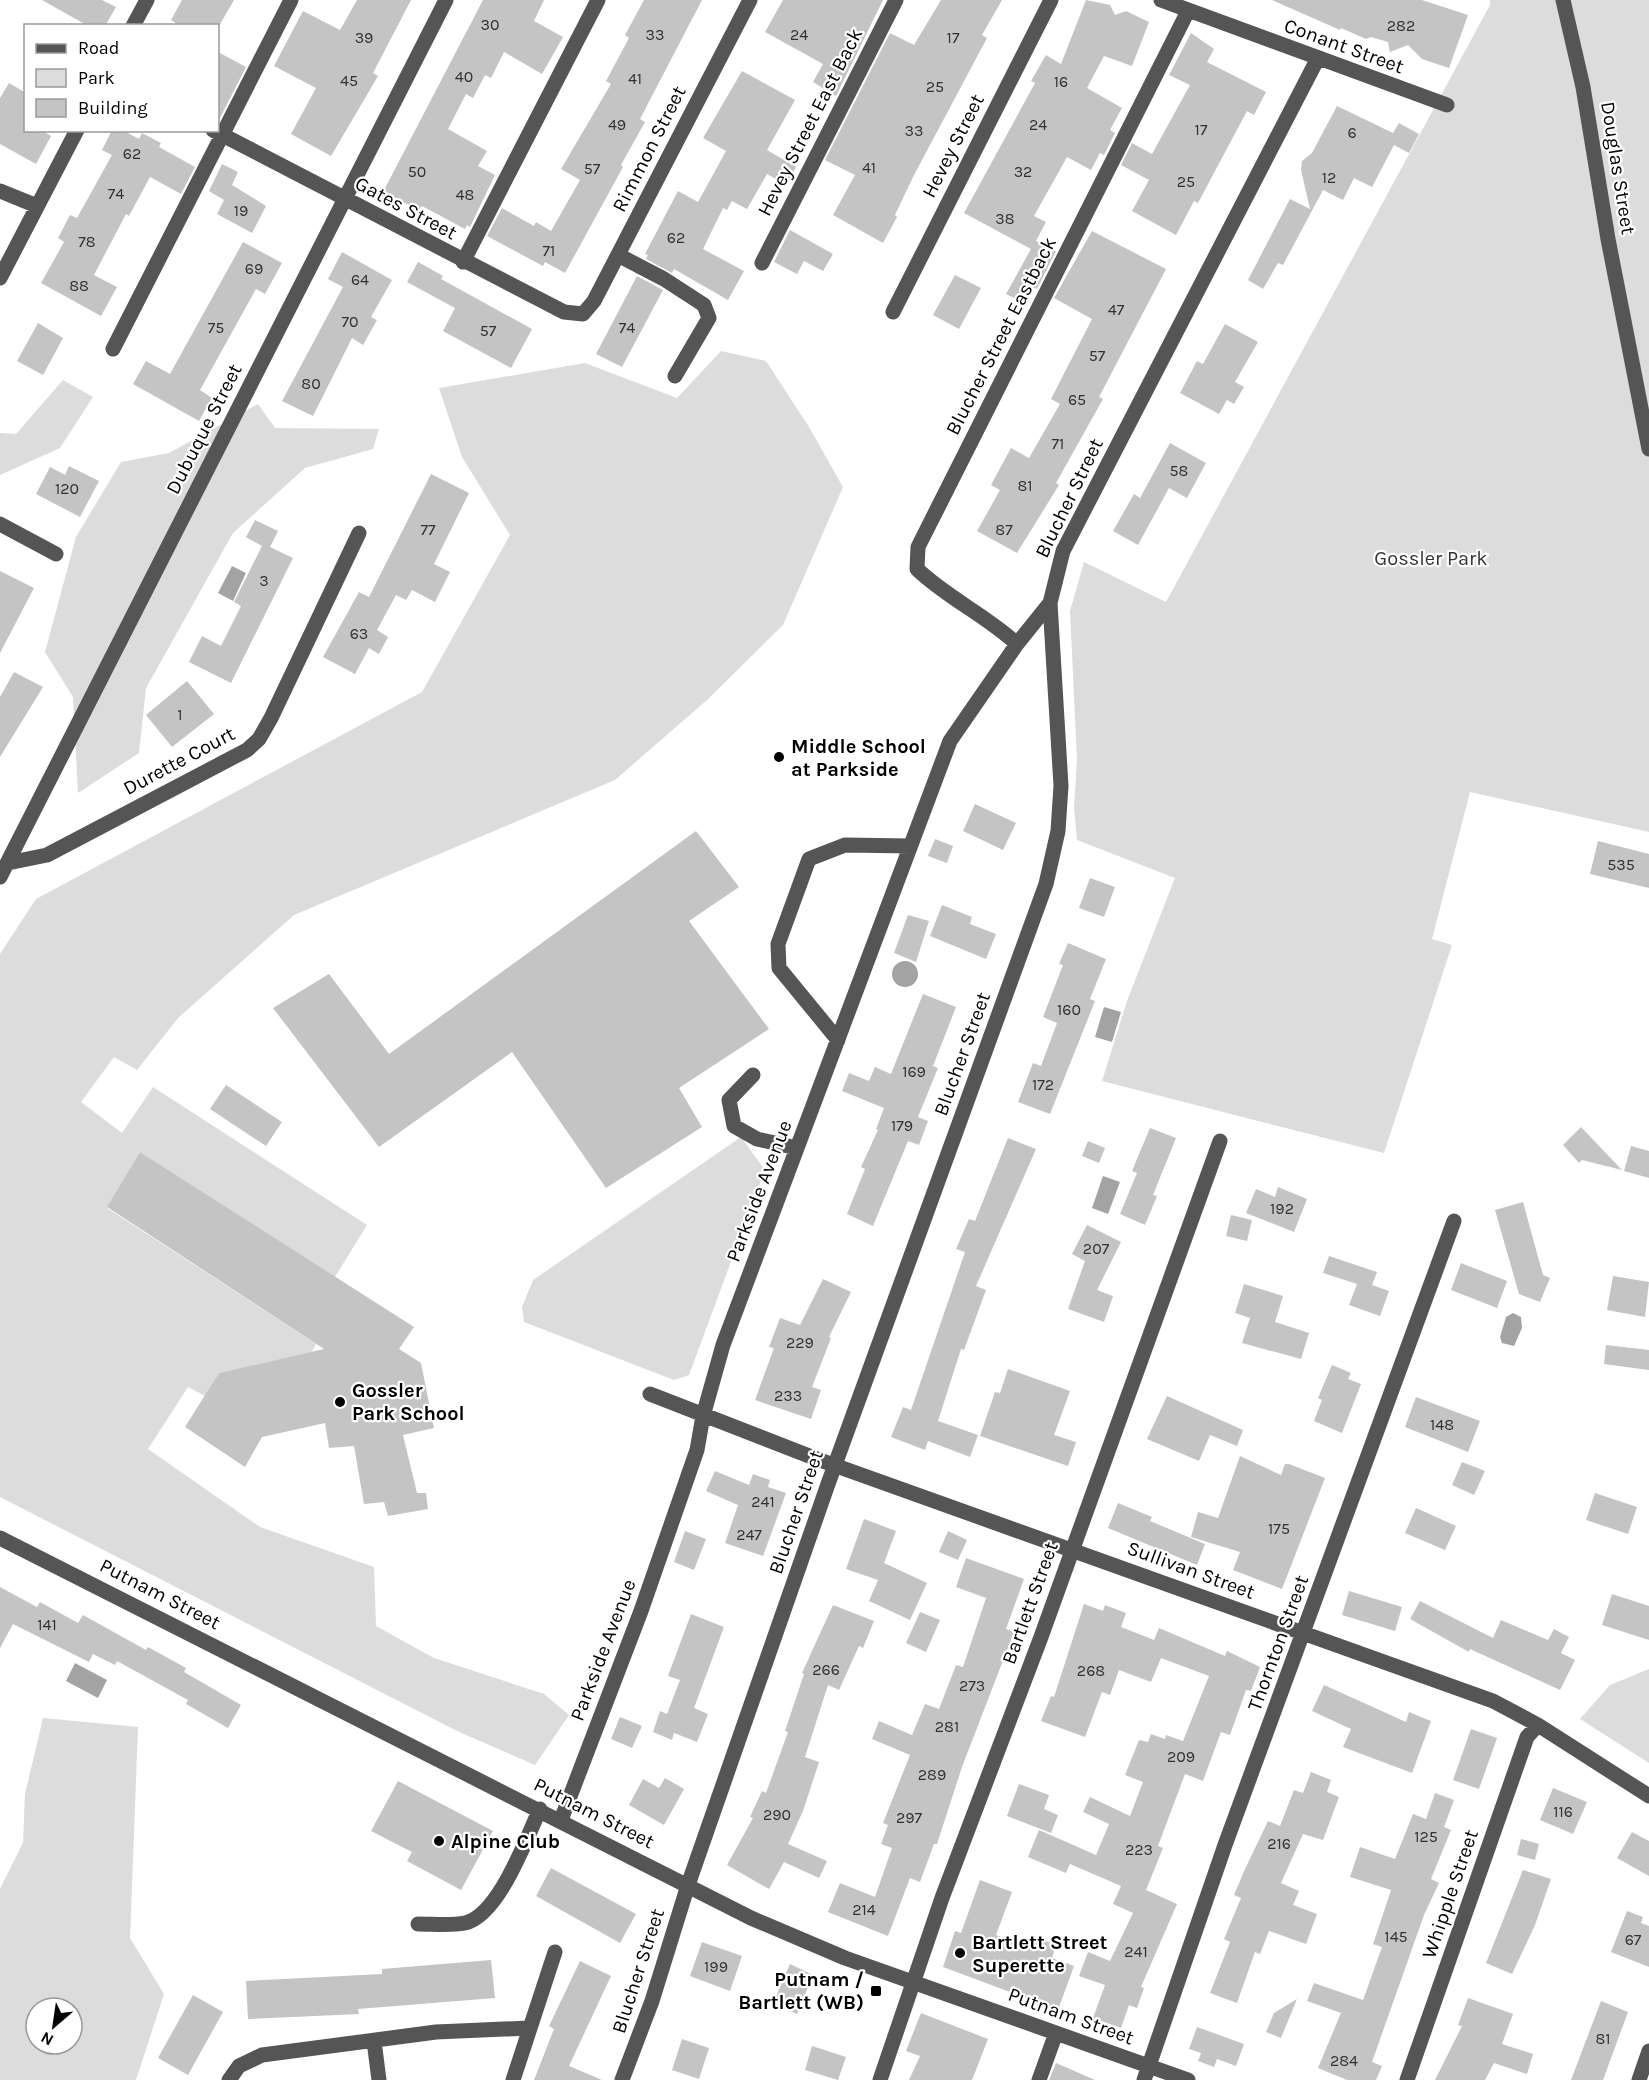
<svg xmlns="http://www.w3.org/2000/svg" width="1649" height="2080" viewBox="0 0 1649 2080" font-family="Karla,sans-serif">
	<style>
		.green { fill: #dcdcdc; fill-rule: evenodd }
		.water { fill: #a3a3a3 }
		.building { fill: #c4c4c4 }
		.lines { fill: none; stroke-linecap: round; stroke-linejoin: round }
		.minor { stroke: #555; stroke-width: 15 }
		.poi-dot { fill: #000; stroke: #fff; stroke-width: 2 }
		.labels { text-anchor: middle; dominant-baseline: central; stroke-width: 4.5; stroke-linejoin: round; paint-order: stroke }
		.number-label { font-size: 16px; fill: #313131 }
		.street-label { font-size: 20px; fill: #000; stroke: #fff }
		.park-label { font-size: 20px; fill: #333; stroke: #fff }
		.poi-label { font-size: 20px; font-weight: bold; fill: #000; stroke: #fff; text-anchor: start }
	</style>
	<rect width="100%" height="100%" fill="#fff"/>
	<path class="green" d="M1490,0H1649V832L1470,792L1432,939L1452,945L1384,1153L1102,1081L1127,1001L1175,878L1077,840L1074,808L1077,760L1070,611L1084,562L1166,602L1490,5Z
		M721,351L766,361L809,427L843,487L783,625L707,700L615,780L294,915L178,1018L137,1070L114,1057L81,1102L122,1133L153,1087L367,1225L335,1277L140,1152L107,1208L316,1344L312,1352L219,1373L205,1396L188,1387L148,1449L260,1527L374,1567L376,1626L434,1658L544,1694L569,1715L535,1765L457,1731L0,1497V954L36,899L422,692L510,535L462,457L439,388L585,363L677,398Z
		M63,380L93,397L60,448L0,475V433L16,434Z
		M258,404L275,428L379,429L373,449L305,468L233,533L146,688L139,753L78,793L73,697L45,652L76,537L121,462L169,453Z
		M741,1137L765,1170L689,1375L674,1380L524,1322L522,1307L533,1280Z
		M1649,1669V1763L1580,1719L1610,1685Z
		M43,1718L138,1727L130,1938L164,1994L136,2080H0V1889L23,1843L25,1794ZM36,2008H72V2044H36Z"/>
	<path class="water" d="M232,566L246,573L233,601L218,593Z
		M892 974a13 13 0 1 1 26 0a13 13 0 1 1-26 0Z
		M1104,1007L1121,1012L1112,1042L1095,1037Z
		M1103,1176L1120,1182L1108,1214L1092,1208Z
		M1513,1313L1521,1317L1522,1328L1514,1346L1502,1343L1500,1337L1506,1317Z
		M75,1663L107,1680L98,1698L66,1681Z"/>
	<path class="building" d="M42,0H102L116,7L105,26H88Z
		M182,0H234L219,26H180L171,20Z
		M357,0H411L373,73L378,76L331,156L291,134L316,88L274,66L303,11L340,30Z
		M483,0H544L534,21L563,37L542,74L504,52L491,78L485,75L473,98L466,94L448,129L487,151L478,166L495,175L470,227L467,225L465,229L422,206L419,210L383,192Z
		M644,0H702L640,119L645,122L621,165L623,167L565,273L545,262L543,266L487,236L502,208L534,226L536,222L551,231L580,180L561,169L611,84L606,81L629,38L625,35Z
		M783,0H883L836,96L813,82L823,64L765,32Z
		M941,0H1002L982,35L987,38L914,175L895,215L897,217L883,243L833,215L855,175L825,160L890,33L914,45Z
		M1086,0L1110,5L1115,15L1126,11L1149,22L1132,66L1104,56L1087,88L1122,108L1110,130L1115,133L1104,155L1100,153L1091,170L1067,157L1034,216L1046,222L1036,241L1056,251L1037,289L1033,287L1024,303L1006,294L1031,249L964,213L1035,83L1031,81L1046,55L1061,64Z
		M1272,0H1422L1468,15L1449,68L1422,59L1408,45L1390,52L1388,42L1371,37L1366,39L1341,28L1340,30Z
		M1191,33L1214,49L1207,62L1266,92L1254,115L1247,111L1198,203L1194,201L1176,235L1132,211L1149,180L1121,165L1132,143L1152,154L1190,85L1169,75Z
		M218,52L246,67L218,122Z
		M742,71L795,100L767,150L796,167L786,185L767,174L747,209L732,201L727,210L723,208L703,249L744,271L728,300L674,269L672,273L646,259L648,255L645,254L678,191L698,202L726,151L703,138Z
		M9,83L26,93V130H41L51,136L36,164L0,144V98Z
		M1337,106L1393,133L1399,123L1419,134L1409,153L1394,145L1372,187L1354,178L1343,200L1323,190L1283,265L1278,263L1263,289L1248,280L1290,199L1310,209L1301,170L1302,161L1312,153Z
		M112,130H122L139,139L142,133L161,143L159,147L195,167L181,194L150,177L129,216L126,214L94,275L117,287L101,316L41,283L64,242L58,238L70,215L77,218L112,155L102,150Z
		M222,164L238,172L232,185L266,206L252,233L217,214L224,200L209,191Z
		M790,230L833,254L823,271L804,261L797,274L774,262Z
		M1092,231L1166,269L1099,397L1103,399L1056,483L1059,485L1017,553L977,531L1000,490L991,485L1011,448L1029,458L1060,404L1051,399L1092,319L1054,298Z
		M243,242L282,263L265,294L256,289L200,390L212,398L199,421L133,384L146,361L170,374Z
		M342,252L392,280L371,317L377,320L363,345L352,338L313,416L282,401L343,287L328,279Z
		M418,262L443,276L441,279L532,329L511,368L443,331L455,308L407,282Z
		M955,275L981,288L959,329L933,315Z
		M637,276L663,290L622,367L596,354Z
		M38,323L63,338L43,375L17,361Z
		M1225,324L1258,342L1235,382L1244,387L1234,404L1227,400L1219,414L1180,393L1197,361L1203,364Z
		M1170,443L1206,463L1187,498L1169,488L1138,545L1113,531L1134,494L1140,498Z
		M69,466L99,481L80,517L36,494L50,467L65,475Z
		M431,474L469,493L434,564L450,572L435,602L412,590L406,600L396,595L377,630L388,637L379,654L369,648L355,674L323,657L359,592L369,597Z
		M255,520L278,531L270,547L293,558L231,683L189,662L202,636L221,646L241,606L234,602L262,546L246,537Z
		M0,571L34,588L0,653Z
		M14,672L43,687L0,757V697Z
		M187,681L214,714L172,747L146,715Z
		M975,804L1016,823L1003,850L963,831Z
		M696,831L739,887L689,921L769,1029L679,1088L702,1127L606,1188L512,1052L379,1147L273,1008L329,974L389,1054Z
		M935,839L953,846L947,863L928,856Z
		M1598,841L1649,854V888L1590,874Z
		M1090,878L1115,887L1104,917L1079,908Z
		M942,905L972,917L970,924L996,934L986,959L930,936Z
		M908,915L929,921L916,962L894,953Z
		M1068,943L1106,959L1090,999L1095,1001L1050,1114L1018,1102L1033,1063L1041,1066L1057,1023L1043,1017L1063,965L1059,964Z
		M923,994L956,1007L933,1066L938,1068L918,1117L928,1121L919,1145L908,1141L873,1226L847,1214L865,1169L861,1167L878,1130L876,1129L884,1108L842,1091L849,1073L869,1081L875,1067L891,1074Z
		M226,1085L282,1122L266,1146L210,1109Z
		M1581,1127L1622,1170L1582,1160L1579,1163L1563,1145Z
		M1150,1128L1176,1138L1153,1195L1157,1196L1145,1225L1120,1214L1137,1173L1132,1171Z
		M1008,1138L1036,1149L976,1286L986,1290L964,1350L961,1349L938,1421L978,1435L970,1457L928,1441L925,1450L891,1437L903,1407L911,1410L965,1252L956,1249L969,1219L975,1221Z
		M1088,1141L1105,1148L1099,1163L1082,1156Z
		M1631,1146L1649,1151V1178L1624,1171Z
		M140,1152L414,1327L399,1349L421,1363L434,1428L403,1435L417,1493H426L428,1509L388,1516L384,1502L364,1504L354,1446L329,1448L325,1423L262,1437L245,1467L185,1427L219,1373L324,1349L107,1207Z
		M1278,1187L1307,1199L1294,1232L1246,1213L1256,1189L1275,1197Z
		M1523,1202L1543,1275L1550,1278L1540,1302L1519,1294L1495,1210Z
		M1231,1215L1252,1220L1247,1241L1226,1236Z
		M1087,1225L1121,1242L1097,1290L1113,1296L1104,1322L1068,1309L1085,1261L1072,1254Z
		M1329,1256L1377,1272L1372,1285L1389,1291L1380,1316L1349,1305L1357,1284L1323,1273Z
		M1461,1263L1507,1281L1497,1308L1451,1290Z
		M1613,1276L1649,1282L1645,1317L1607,1310Z
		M823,1279L851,1292L829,1337L831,1338L812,1387L821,1390L811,1419L755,1400L774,1348L769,1347L780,1318L800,1325Z
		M1244,1284L1283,1296L1275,1322L1309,1333L1301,1359L1242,1343L1250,1318L1235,1313Z
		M1606,1345L1649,1350V1370L1604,1364Z
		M1332,1365L1351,1373L1348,1379L1361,1384L1342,1433L1314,1421L1322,1400L1318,1398Z
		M1008,1369L1070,1391L1054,1435L1076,1442L1068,1466L980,1436L995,1392L1000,1393Z
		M1167,1396L1243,1430L1237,1446L1210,1435L1199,1461L1147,1439Z
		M1416,1397L1480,1421L1468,1452L1405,1427Z
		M1240,1456L1281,1475L1285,1464H1289L1325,1478L1282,1589L1233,1570L1240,1552L1191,1537L1198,1512L1218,1518Z
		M1462,1462L1485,1471L1474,1495L1452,1485Z
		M715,1471L749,1485L753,1474L770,1480L768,1487L786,1493L763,1556L725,1543L738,1505L706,1491Z
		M1595,1493L1637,1507L1628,1534L1586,1520Z
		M1118,1503L1152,1517L1150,1521L1205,1544L1197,1565L1108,1528Z
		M1416,1508L1456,1526L1445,1550L1405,1533Z
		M864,1519L896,1531L884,1563L927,1583L910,1620L869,1601L878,1580L846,1569Z
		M685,1531L706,1539L694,1570L674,1562Z
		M948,1531L967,1540L958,1560L939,1552Z
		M966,1558L1024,1579L1006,1629L1014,1632L962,1767L937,1844H934L920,1882L910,1878L888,1936L828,1912L840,1883L875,1897L892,1848L881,1844L888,1825L883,1823L910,1755L872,1739L879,1721L912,1735L925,1704L939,1709L956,1665L963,1667L986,1598L956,1587Z
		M0,1587L37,1607L40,1602L78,1623L83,1615L146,1650L148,1647L186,1668L184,1672L241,1705L228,1728L186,1704L188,1700L117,1661L115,1665L93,1654L89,1662L13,1624L0,1648Z
		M1349,1591L1402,1607L1395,1631L1342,1615Z
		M1612,1594L1649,1606V1640L1602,1625Z
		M1420,1601L1493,1638L1501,1620L1548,1640L1554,1629L1569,1637L1561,1653L1575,1660L1560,1690L1470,1649L1469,1652L1410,1619Z
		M1084,1604L1103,1611L1105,1605L1126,1613L1121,1627L1154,1640L1159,1628L1225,1656L1227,1651L1260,1667L1251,1691L1246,1690L1230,1735L1221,1732L1203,1781L1185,1774L1158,1846L1163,1848L1146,1890L1177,1904L1141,1987L1144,1988L1137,2008L1129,2005L1121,2028L1093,2018L1105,1985L1079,1976L1088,1952L1110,1961L1133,1913L1113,1904L1121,1886L1070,1864L1066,1873L1028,1857L1039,1830L1096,1855L1109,1824L1083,1812L1090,1797L1130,1816L1143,1782L1125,1775L1139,1740L1148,1742L1151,1734L1165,1739L1166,1735L1183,1741L1209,1676L1161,1658L1151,1682L1119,1670L1110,1695L1102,1692L1085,1737L1041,1721L1051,1696L1054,1697Z
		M833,1605L874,1621L863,1648L859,1646L839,1690L828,1685L805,1757L819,1762L803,1811L788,1844L827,1861L819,1878L784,1862L769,1889L727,1865L753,1818L750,1817L762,1791L766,1793L788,1732L785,1731L804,1674L802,1673Z
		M920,1612L940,1620L926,1652L906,1643Z
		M691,1614L724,1627L694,1708L708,1714L697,1742L674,1733L672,1740L653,1732L660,1711L667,1714L680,1680L668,1676Z
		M1324,1685L1406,1722L1409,1712L1431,1721L1412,1773L1343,1747L1351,1729L1312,1711Z
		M620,1717L642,1726L632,1748L611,1739Z
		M1471,1729L1497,1738L1479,1789L1453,1780Z
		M1311,1772L1331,1780L1327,1792L1339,1797L1323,1840L1303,1834L1281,1883L1299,1891L1293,1905L1317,1914L1306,1944L1269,1931L1260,1954L1255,1952L1237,2003L1210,1993L1230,1942L1224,1939L1241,1898L1234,1895L1245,1869L1268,1821L1280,1826L1294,1790L1303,1793Z
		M665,1778L684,1789L664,1825L629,1805L643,1779L659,1788Z
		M398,1781L493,1831L461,1890L407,1861L412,1852L371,1831Z
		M1019,1784L1049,1795L1044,1809L1058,1815L1051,1833L1007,1816Z
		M1553,1788L1587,1802L1573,1834L1540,1820Z
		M1435,1793L1454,1800L1444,1827L1451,1830L1431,1879L1439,1883L1424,1915L1372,2062L1382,2066L1376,2080H1347L1318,2068L1341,2013L1307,2001L1314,1983L1363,2000L1382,1947L1373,1944L1391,1890L1350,1877L1360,1847L1395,1859L1413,1814L1426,1819Z
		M1632,1832L1649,1841V1876L1617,1858Z
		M1521,1839L1539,1844L1535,1860L1517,1855Z
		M551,1868L636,1914L620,1943L536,1896Z
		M1523,1870L1551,1879L1535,1925L1512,1974L1486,1963Z
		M980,1880L1012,1892L996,1935L1027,1946L1031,1935L1056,1945L1052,1958L1074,1966L1058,2010L943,1967L955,1931L961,1933Z
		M1627,1911L1643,1917L1641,1923L1649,1926V1967L1611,1952Z
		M702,1942L742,1956L730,1991L690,1976Z
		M491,1960L495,1998L358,2009L359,2014L248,2019L246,1981L382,1974V1969Z
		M580,1961L611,1976L569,2066L602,2080H534L554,2029L549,2026Z
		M790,1964L813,1975L797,2014L773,2003Z
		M193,1995L223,2012L188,2075L158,2058Z
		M1468,1998L1513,2014L1502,2044L1533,2054L1527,2074L1494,2063L1485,2080H1435L1462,2026L1458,2025Z
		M1297,1999L1281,2038L1266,2032L1274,2013Z
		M1601,2001L1628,2012L1603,2080H1571Z
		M921,2013L988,2039L972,2080H909L920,2056L906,2051Z
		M1197,2027L1244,2044L1236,2066L1217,2059L1214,2067L1198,2061L1201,2053L1189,2049Z
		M682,2039L709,2048L699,2079L672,2070Z
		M812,2046L846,2057L838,2080L805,2070Z
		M1056,2063L1095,2080H1049Z"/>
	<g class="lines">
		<path class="minor" d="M1161,0L1447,105
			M1563,0L1583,87L1608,239L1649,449
			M133,26L147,0
			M213,130L564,312L583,314L594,301L750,0
			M0,191L37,206
			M618,255L664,279L704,305L709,318L675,376
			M463,262L598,0
			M762,263L896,0
			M0,278L77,130
			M893,312L1051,0
			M113,349L291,0
			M0,524L56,554
			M1017,644C986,615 947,598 917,569L918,547L1188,11
			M8,863L47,855L247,750L259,739L271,718L359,533
			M0,877L446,0
			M838,1040L779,968L778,944L809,859L845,845L910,846
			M753,1075L729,1100L734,1126L757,1139L797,1148
			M650,1394L817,1459L1493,1701L1538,1725L1649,1796
			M0,1538L751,1918L845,1958L1188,2080
			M561,1820L641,1611L697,1450L703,1416L723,1345L950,741L1017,644L1050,603
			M418,1924C433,1924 451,1926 465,1923C499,1915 526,1839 540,1809
			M374,2041L379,2080
			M229,2080L239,2066L262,2055L436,2032L529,2028
			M513,2080L555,1952
			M622,2080L652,2001L688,1885L828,1484L1046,884L1058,831L1061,786L1050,603L1063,551L1318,58
			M880,2080L942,1898L1041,1637L1220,1141
			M1039,2080L1056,2033
			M1144,2080L1225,1845L1454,1221
			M1407,2080L1527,1737L1538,1725
			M1639,2080L1649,2051"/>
	</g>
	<g class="poi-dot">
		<circle cx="779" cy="757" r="6"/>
		<circle cx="340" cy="1402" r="6"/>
		<circle cx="439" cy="1841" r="6"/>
		<circle cx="960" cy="1953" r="6"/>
		<rect x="870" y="1985" width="12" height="12" rx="3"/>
	</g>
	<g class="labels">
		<g class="number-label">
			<text x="490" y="24">30</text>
			<text x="1401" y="25">282</text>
			<text x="655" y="34">33</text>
			<text x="799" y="34">24</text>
			<text x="364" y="37">39</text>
			<text x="953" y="37">17</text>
			<text x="464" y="76">40</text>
			<text x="635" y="78">41</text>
			<text x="349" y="80">45</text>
			<text x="1061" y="81">16</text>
			<text x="935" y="86">25</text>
			<text x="617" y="124">49</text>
			<text x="1038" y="124">24</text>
			<text x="1201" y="129">17</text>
			<text x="914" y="130">33</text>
			<text x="1352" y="132">6</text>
			<text x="132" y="153">62</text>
			<text x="869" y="167">41</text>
			<text x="592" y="168">57</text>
			<text x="417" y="171">50</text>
			<text x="1023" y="171">32</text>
			<text x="1329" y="177">12</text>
			<text x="1186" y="181">25</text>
			<text x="116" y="193">74</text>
			<text x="465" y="194">48</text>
			<text x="241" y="210">19</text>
			<text x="1005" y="218">38</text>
			<text x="676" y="237">62</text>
			<text x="87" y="241">78</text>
			<text x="549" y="250">71</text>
			<text x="254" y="268">69</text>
			<text x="360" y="279">64</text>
			<text x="79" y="285">88</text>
			<text x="1116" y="309">47</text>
			<text x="350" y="321">70</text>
			<text x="216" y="327">75</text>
			<text x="627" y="327">74</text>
			<text x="488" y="330">57</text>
			<text x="1097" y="355">57</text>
			<text x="311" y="383">80</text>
			<text x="1077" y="399">65</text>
			<text x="1058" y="443">71</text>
			<text x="1179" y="470">58</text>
			<text x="1025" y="485">81</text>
			<text x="67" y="488">120</text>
			<text x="428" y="529">77</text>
			<text x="1004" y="529">87</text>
			<text x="264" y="580">3</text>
			<text x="359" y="633">63</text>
			<text x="180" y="714">1</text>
			<text x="1621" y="864">535</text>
			<text x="1069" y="1009">160</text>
			<text x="914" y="1071">169</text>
			<text x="1043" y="1084">172</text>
			<text x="902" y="1125">179</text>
			<text x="1282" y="1208">192</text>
			<text x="1096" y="1248">207</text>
			<text x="800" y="1342">229</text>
			<text x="788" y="1395">233</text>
			<text x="1442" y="1424">148</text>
			<text x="763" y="1501">241</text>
			<text x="1279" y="1528">175</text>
			<text x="749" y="1534">247</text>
			<text x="47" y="1624">141</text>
			<text x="826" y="1669">266</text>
			<text x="1091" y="1670">268</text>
			<text x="972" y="1685">273</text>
			<text x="947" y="1726">281</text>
			<text x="1181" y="1756">209</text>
			<text x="932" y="1774">289</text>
			<text x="1563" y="1811">116</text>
			<text x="777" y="1814">290</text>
			<text x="909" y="1817">297</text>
			<text x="1426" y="1836">125</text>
			<text x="1279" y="1843">216</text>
			<text x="1139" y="1849">223</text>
			<text x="864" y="1909">214</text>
			<text x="1396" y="1936">145</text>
			<text x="1633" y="1939">67</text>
			<text x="1136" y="1951">241</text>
			<text x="716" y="1966">199</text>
			<text x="1603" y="2038">81</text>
			<text x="1344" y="2060">284</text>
		</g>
		<g class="street-label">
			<text transform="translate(1344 46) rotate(20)">Conant Street</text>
			<text transform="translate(810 122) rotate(-63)">Hevey Street East Back</text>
			<text transform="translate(953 146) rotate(-63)">Hevey Street</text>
			<text transform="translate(649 149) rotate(-63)">Rimmon Street</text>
			<text transform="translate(1618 168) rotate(81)">Douglas Street</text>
			<text transform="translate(406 208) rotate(28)">Gates Street</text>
			<text transform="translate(1001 336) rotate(-63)">Blucher Street Eastback</text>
			<text transform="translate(204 429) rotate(-63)">Dubuque Street</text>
			<text transform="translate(1069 498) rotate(-64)">Blucher Street</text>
			<text transform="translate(179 761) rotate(-28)">Durette Court</text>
			<text transform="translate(962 1054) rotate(-70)">Blucher Street</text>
			<text transform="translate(759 1191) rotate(-69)">Parkside Avenue</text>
			<text transform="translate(796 1512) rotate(-71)">Blucher Street</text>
			<text transform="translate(1191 1570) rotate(20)">Sullivan Street</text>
			<text transform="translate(160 1594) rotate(27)">Putnam Street</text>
			<text transform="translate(1030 1603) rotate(-70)">Bartlett Street</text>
			<text transform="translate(1278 1643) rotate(-70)">Thornton Street</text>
			<text transform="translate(603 1650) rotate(-69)">Parkside Avenue</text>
			<text transform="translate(594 1813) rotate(27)">Putnam Street</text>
			<text transform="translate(1450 1894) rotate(-71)">Whipple Street</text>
			<text transform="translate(638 1971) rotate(-72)">Blucher Street</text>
			<text transform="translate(1071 2016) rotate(20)">Putnam Street</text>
		</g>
		<g class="park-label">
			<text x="1431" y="558">Gossler Park</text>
		</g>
		<g class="poi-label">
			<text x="791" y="746">Middle School<tspan x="791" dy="23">at Parkside</tspan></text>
			<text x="352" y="1390">Gossler<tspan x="352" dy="23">Park School</tspan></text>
			<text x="451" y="1841">Alpine Club</text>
			<text x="972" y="1942">Bartlett Street<tspan x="972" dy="23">Superette</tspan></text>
			<text x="864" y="1979" text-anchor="end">Putnam /<tspan x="864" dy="23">Bartlett (WB)</tspan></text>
		</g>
	</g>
	<rect x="24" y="24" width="195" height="108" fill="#ffffff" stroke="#999999" stroke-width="1.5"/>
	<rect x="36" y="44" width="30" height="9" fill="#555555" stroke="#999999" stroke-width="1.5"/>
	<text x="78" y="54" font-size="18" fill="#000000">Road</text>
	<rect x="36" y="69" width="30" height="18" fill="#dcdcdc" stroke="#999999" stroke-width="1.5"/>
	<text x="78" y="84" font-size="18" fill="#000000">Park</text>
	<rect x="36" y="99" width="30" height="18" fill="#c4c4c4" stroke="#999999" stroke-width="1.5"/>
	<text x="78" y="114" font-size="18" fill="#000000">Building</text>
	<g transform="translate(54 2026) rotate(209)"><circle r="28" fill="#ffffff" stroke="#999999" stroke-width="1.5"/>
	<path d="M0-4.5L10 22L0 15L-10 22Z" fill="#000000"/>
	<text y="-9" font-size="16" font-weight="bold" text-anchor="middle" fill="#000000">N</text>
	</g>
</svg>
